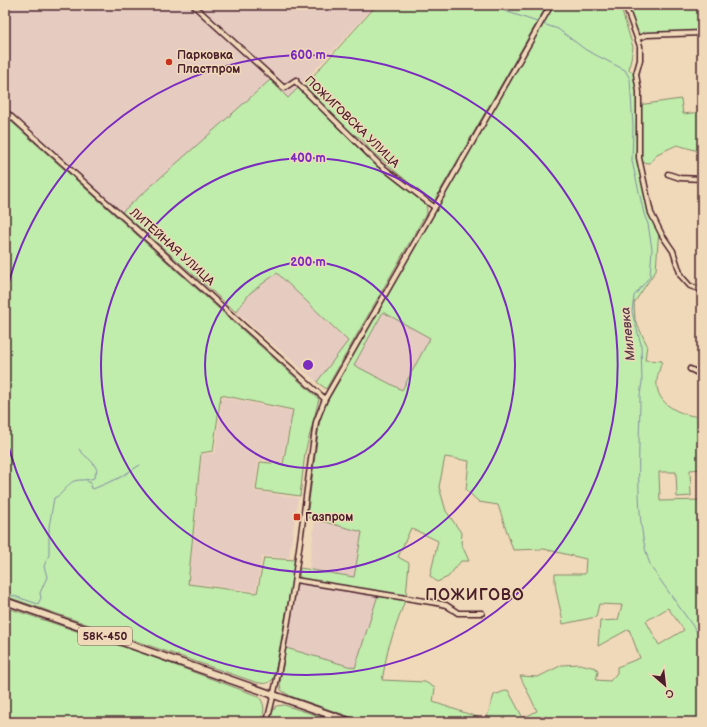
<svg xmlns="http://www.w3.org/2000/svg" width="707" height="727" viewBox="0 0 707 727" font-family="'Balsamiq Sans',sans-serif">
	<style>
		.built { fill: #e6cbc1 }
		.green { fill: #c0edab; stroke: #85866b; fill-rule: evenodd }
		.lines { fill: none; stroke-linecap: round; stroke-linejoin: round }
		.stream { stroke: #858ca5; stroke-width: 1 }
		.minor-casing { stroke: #4a1f2b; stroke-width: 7 }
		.highway-casing { stroke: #4a1f2b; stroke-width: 9 }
		.minor { stroke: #f0d9b9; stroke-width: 4 }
		.highway { stroke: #f0d9b9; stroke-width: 6 }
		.ring { fill: none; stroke: #7b2cbf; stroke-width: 2 }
		.poi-dot { fill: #c8321e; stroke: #f0d9b9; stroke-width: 1.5 }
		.labels { text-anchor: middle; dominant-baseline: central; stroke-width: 3; stroke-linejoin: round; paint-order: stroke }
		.shield { fill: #f0d9b9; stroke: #7c5756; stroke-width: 1 }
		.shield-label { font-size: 11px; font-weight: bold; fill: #4a1f2b }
		.poi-label { font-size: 12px; font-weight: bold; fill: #4a1f2b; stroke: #f0d9b9; text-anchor: start }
		.street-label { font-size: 12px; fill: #4a1f2b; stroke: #f0d9b9 }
		.water-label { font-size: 13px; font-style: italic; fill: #593a4a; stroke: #f0d9b9 }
		.district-label { font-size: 16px; font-weight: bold; letter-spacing: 1px; fill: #4a1f2b; stroke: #f0d9b9 }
		.centre { fill: #7b2cbf; stroke: #f0d9b9; stroke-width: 2 }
		.ring-label { font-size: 12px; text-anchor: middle; font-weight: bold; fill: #7b2cbf; stroke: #f0d9b9; stroke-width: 3; stroke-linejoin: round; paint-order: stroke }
	</style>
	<rect width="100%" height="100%" fill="#f0d9b9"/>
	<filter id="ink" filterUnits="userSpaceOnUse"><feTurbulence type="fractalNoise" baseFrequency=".025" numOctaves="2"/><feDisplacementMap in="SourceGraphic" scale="8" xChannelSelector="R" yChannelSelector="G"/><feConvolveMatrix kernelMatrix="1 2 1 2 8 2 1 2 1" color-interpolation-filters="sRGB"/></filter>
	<g filter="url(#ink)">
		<path class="built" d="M5,5H376L288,98L270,80L122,212L5,107Z
			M277,273L348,341L317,382L236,312L250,293Z
			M383,312L430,338L402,390L354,365Z
			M222,397L292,411L282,462L259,460L254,491L298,498L289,558L262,556L256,591L189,583L202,454L215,453Z
			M315,520L362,532L354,578L309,570Z
			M298,582L378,595L355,668L286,648Z"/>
		<path class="green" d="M377,5H547L433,203L370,150L362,139L346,130L303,87Z
			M552,5H620L633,47L629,70L635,73L638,105L681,99L683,114L701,112L702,109V152L677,145L657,154L650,163L639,162L649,201L659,229L656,270L634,303L635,320L647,345L645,360L662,361C660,368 656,378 657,386C659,407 684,416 702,417V469L690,470L691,496L677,497L676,472H659L660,501L702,500V722H365L290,696L281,690L280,683L286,648L355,668L378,595L405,600L388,649L382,680L425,682L435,688L433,702L486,720L494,695L508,690L523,718L537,711L520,676L538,677L562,665L580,664L596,668L598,672L596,680L610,681L617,673V667L640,658L629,629L598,646L600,621L618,620L622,605L599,604L596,617L563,624C561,607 554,591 555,574H585L586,559L544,549L513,550L498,505L479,502L466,490L469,461L445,457L439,487L446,511L462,534L461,543L469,561H461L448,577L437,582L430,576L438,541L411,528L398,557L409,563L406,596L304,580L299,576L300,568L354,577L362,532L307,517L319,425L322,413L328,400ZM383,312L430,338L402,390L354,365ZM668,608L684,630L659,645L646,621Z
			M627,5H697L699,31L639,36Z
			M270,80L288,98L298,88L374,164L426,203L427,212L326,389L317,382L348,341L277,273L250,293L236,312L122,212Z
			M5,116L319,399L305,453L300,496L256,490L260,462L283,464L293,410L221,395L213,451L201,453L188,584L257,593L264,558L296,560L274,678C268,685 264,684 255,682L5,596Z
			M5,607L139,652L258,696C266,704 264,711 262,722H5Z
			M284,705L338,722H270L272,713L276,706Z"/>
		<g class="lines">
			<path class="stream" d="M494,5L502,10L540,23
				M543,24L558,29L586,50L625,70L630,79L633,127L632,161L644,214L648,224L652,249L650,276L634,296L632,312L641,344L642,382L640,395C640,443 633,524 651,567L702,639
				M87,481L91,483L90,487L93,489L119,478L140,465
				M5,593L38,604L41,598L40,593L47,577L44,566L49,555V527L54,498C64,494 67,484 74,481C80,479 87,481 94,478L97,470C92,458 85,458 79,449"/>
			<g class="minor-casing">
				<path id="minor" d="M193,5L284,88L296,80
					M625,5L640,46V60L636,74L639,92V158L651,213L662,235L673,251L681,276L690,286L702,290
					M638,38L647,35L702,33
					M295,81L380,165L434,207
					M5,111L325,399
					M668,174L680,178L702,179
					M690,369L702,375
					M295,580L437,603L446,605L458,613H482
					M267,722C292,624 302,522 316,422L325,399L551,5"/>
			</g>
			<g class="highway-casing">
				<path id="highway" d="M5,601L351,722"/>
			</g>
			<use href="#minor" class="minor"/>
			<use href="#highway" class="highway"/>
		</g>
	</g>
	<g class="ring">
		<circle cx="308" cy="365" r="103"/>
		<circle cx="308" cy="365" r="207"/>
		<path d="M5 298A310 310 0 1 1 5 432"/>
	</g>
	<g class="poi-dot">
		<circle cx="169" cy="62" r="4"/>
		<rect x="293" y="513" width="8" height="8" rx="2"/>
	</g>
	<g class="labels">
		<rect class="shield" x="78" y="627" width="54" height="18" rx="3"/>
		<g class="shield-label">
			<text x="105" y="636">58К-450</text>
		</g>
		<g class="poi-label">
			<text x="177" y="55">Парковка<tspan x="177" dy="14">Пластпром</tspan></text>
			<text x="305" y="517">Газпром</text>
		</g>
		<g class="street-label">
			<text transform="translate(352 122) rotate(44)">ПОЖИГОВСКА УЛИЦА</text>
			<text transform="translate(172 247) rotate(42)">ЛИТЕЙНАЯ УЛИЦА</text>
		</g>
		<g class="water-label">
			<text transform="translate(628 334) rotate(-96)">Милевка</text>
		</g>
		<g class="district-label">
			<text x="475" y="595">ПОЖИГОВО</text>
		</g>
	</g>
	<circle cx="308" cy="365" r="6" class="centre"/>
	<g class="ring-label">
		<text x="308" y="59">600 m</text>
		<text x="308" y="162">400 m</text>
		<text x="308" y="266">200 m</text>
	</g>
	<rect width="707" height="727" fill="none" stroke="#f0d9b9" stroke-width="20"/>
	<rect x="10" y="10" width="687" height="707" fill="none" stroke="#4a1f2b" stroke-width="1.5" filter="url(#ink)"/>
	<g transform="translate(665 685) rotate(152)" stroke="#f0d9b9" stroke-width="3" paint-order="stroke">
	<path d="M0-3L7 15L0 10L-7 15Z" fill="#4a1f2b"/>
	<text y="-6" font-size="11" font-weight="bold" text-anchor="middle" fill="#4a1f2b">С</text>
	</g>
</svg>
